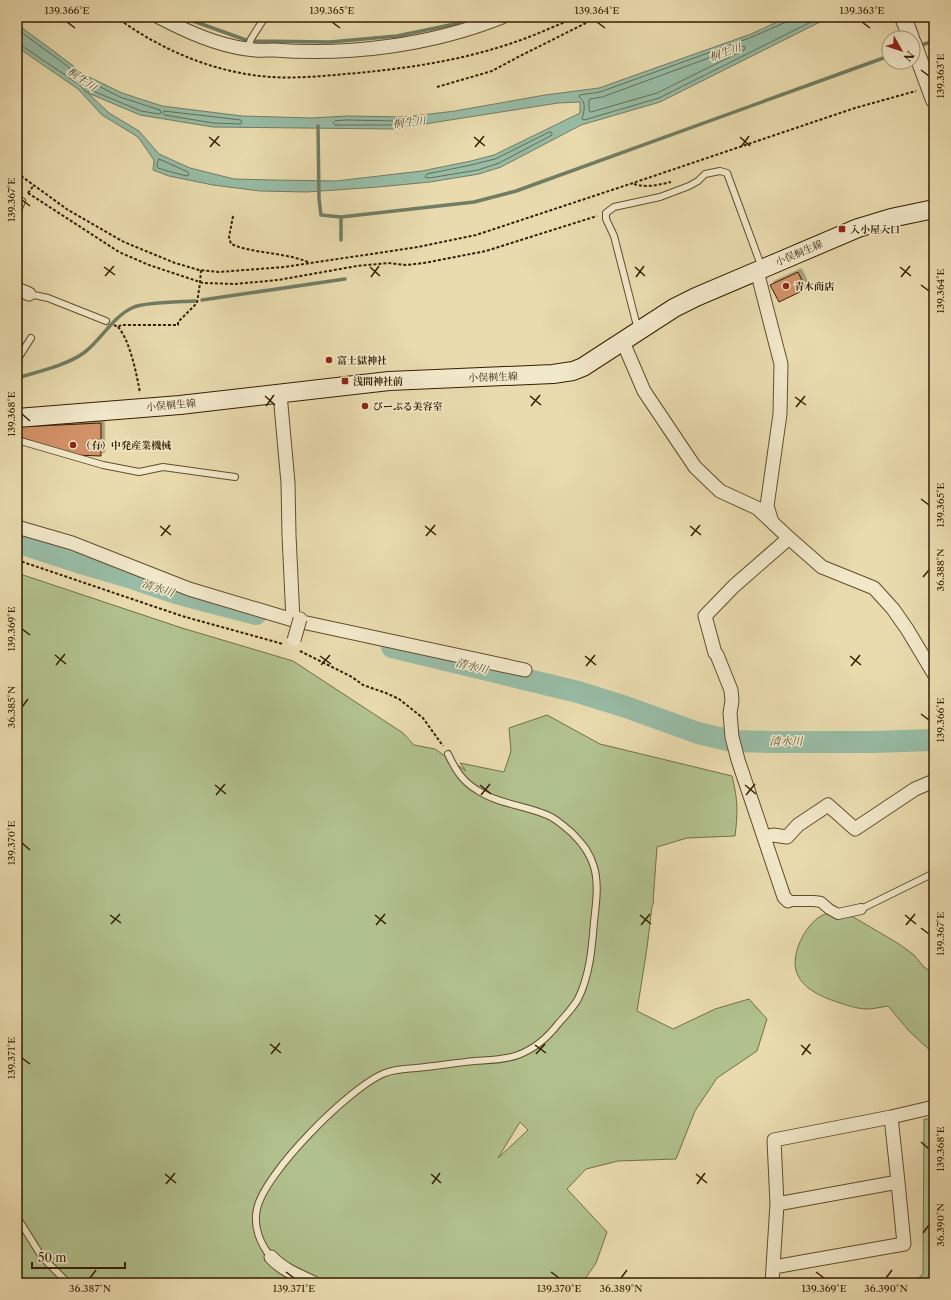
<svg xmlns="http://www.w3.org/2000/svg" width="951" height="1300" viewBox="0 0 951 1300" font-family="'Libre Caslon Text','Noto Serif JP',serif">
	<style>
		.green { fill: #b1c18e; stroke: #737047; fill-rule: evenodd }
		.water { fill: #98bca6; stroke: #707d64; fill-rule: evenodd }
		.lines { fill: none; stroke-linecap: round; stroke-linejoin: round }
		.shore { stroke: #666e53; stroke-width: 1 }
		.stream { stroke: #707d64; stroke-width: 3.5 }
		.river { stroke: #98bca6; stroke-width: 22 }
		.building { fill: #d39168; stroke: #351f00; filter: url(#shadow) }
		.service-casing { stroke: #624e2c; stroke-width: 8 }
		.pedestrian-casing { stroke: #624e2c; stroke-width: 12 }
		.minor-casing { stroke: #624e2c; stroke-width: 15 }
		.tertiary-casing { stroke: #624e2c; stroke-width: 18 }
		.secondary-casing { stroke: #351f00; stroke-width: 20 }
		.path { stroke: #351f00; stroke-width: 2; stroke-dasharray: 3 2; stroke-linecap: butt }
		.service { stroke: #f1e8ca; stroke-width: 6 }
		.pedestrian { stroke: #f1e8ca; stroke-width: 10 }
		.minor { stroke: #f1e8ca; stroke-width: 13 }
		.tertiary { stroke: #f1e8ca; stroke-width: 16 }
		.secondary { stroke: #f1e8ca; stroke-width: 18 }
		.minor-bridge-casing { stroke: #624e2c; stroke-width: 15; stroke-linecap: butt }
		.minor-bridge { stroke: #f1e8ca; stroke-width: 13 }
		.ticks { fill: none; stroke: #351f00; stroke-width: 1.5 }
		.poi-dot { fill: #8f2418; stroke: #f1e8ca; stroke-width: 1.5 }
		.labels { text-anchor: middle; dominant-baseline: central; stroke-width: 3; stroke-linejoin: round; paint-order: stroke }
		.poi-label { font-size: 10px; font-weight: bold; fill: #351f00; stroke: #f1e8ca; text-anchor: start }
		.street-label { font-size: 10px; fill: #351f00; stroke: #f1e8ca }
		.water-label { font-size: 11px; font-style: italic; fill: #534e32; stroke: #f1e8ca }
		.neatline { fill: none; stroke: #351f00; stroke-width: 1.5 }
		.ticks-label { font-size: 10px; text-anchor: middle; fill: #351f00 }
	</style>
	<defs>
		<filter id="shadow"><feDropShadow dx="3.5" dy="-3.5" stdDeviation="0" flood-color="#0004"/></filter>
	</defs>
	<rect width="100%" height="100%" fill="#e9dbae"/>
	<filter id="stains"><feTurbulence type="fractalNoise" baseFrequency=".005" numOctaves="4"/><feColorMatrix values="0 0 0 0 .2 0 0 0 0 .09 0 0 0 0 .02 0 0 0 .5 -.17"/></filter>
	<radialGradient id="worn" r=".72"><stop offset=".6" stop-color="#630" stop-opacity="0"/><stop offset="1" stop-color="#630" stop-opacity=".3"/></radialGradient>
	<path class="green" d="M17,573L182,628L293,661L403,733L414,745L435,749L466,771L460,763L504,772L511,751L509,728L547,715L600,744L732,776C738,800 738,812 735,836L687,838L657,847L653,902L654,903L652,906L647,948L637,1011L673,1029L715,1009L749,999L767,1019L757,1051L717,1078L695,1111L676,1159L618,1161L586,1169L567,1189L607,1232L596,1263L582,1283H17ZM520,1122L528,1130L498,1158Z
		M832,912H841L855,918L899,944L914,955L925,968L934,973V1054L909,1031L888,1006C881,1007 874,1009 867,1009C857,1009 846,1005 837,1002C801,990 783,972 804,934C812,922 818,915 832,912Z
		M924,1119H934V1283H905L914,1282L923,1274Z"/>
	<path class="water" d="M788,17H830L660,102L581,125L501,167L479,174L430,182L378,187L307,192L260,191L213,185L169,176L153,170L154,160L138,137L102,115L78,89L17,47V24L87,76L122,93L162,106L242,116L312,118L347,116L405,117L455,111L545,95L599,88L751,34ZM88,93L140,115L213,127L393,129L558,103L580,102V113L494,155L471,161L422,171L336,181L272,180L234,179L190,168L159,154L139,131L109,113Z"/>
	<g class="lines">
		<path class="shore" d="M788,17V20L786,22L752,37L600,92L580,95L579,97C587,102 584,111 582,119L584,120L659,98L821,17
			M17,29L85,79L120,97L160,110L161,113L159,114L141,111L93,91L86,92L80,85L22,46L17,44
			M742,46L745,47L744,50L657,93L591,112L589,111V100L590,99L602,97Z
			M164,111L241,120L242,122L241,124L213,123L165,115L163,113Z
			M347,120L397,121L399,123L398,125H335L333,123L335,121Z
			M550,132L552,133V135L499,163L478,170L429,178L425,177L427,174L471,165L495,159Z
			M159,159L188,172L189,175L187,176L171,172L158,168L157,166Z"/>
		<path class="stream" d="M182,17L246,40L254,41L330,42L397,36L455,24L472,17
			M918,46L934,41
			M318,126L319,199L321,215L341,217
			M341,240V217L474,202L516,191L889,56
			M202,300L345,279
			M17,378C37,372 68,365 85,352C102,339 113,316 134,307C148,302 179,302 195,301"/>
		<path class="river" d="M17,542L84,564L132,578L176,593L256,614
			M392,647L578,692L626,707L698,733L732,741L772,742H872L934,740"/>
	</g>
	<path class="building" d="M798,272L806,289L779,302L770,285Z
		M101,423V456L73,455L17,436V427Z"/>
	<g class="lines">
		<g class="service-casing">
			<path id="service" d="M247,50L251,39L265,17
				M17,213L22,201
				M29,294L48,298L106,321
				M638,330L614,236L606,219V213L614,207L660,197L689,186L698,181L705,174L720,171L727,173L762,268
				M17,360L31,338
				M17,440L103,465L139,472L163,467L235,477
				M861,909L934,873
				M17,1217L42,1257L68,1283
				M271,1257C260,1244 253,1226 257,1209C264,1173 351,1086 385,1073C395,1069 405,1069 416,1068C436,1066 455,1063 475,1061C489,1060 505,1060 518,1055C534,1049 548,1037 558,1024C565,1016 573,1008 578,999C590,975 592,947 594,922C596,904 599,884 594,867C590,853 583,844 573,834C565,827 557,819 547,815C524,805 498,804 477,790C462,781 455,769 448,754"/>
		</g>
		<g class="pedestrian-casing">
			<path id="pedestrian" d="M788,901H814L821,902L829,909L838,914L861,909"/>
		</g>
		<g class="minor-casing">
			<path id="minor" d="M159,17C186,31 216,45 247,49C256,51 265,50 274,50C349,56 432,45 502,17
				M757,271L781,364L780,414L767,506L772,522
				M17,289L29,294
				M623,342L644,391L695,467L720,491L757,508L789,538L822,567L874,588L893,609L907,629L934,674
				M280,394L288,483L289,535L293,620L300,619
				M17,527L72,543L189,589L293,620L525,670
				M764,837L773,835L787,837L798,825L828,805L855,829L915,789L934,781
				M788,901L784,897L738,760L732,737L730,713L732,701L731,690L717,655L715,653L705,616L734,586L789,538
				M777,1204L898,1182L891,1117
				M271,1257C283,1270 299,1276 314,1283
				M774,1267L904,1244L898,1182
				M772,1283L777,1204L774,1140L891,1117L934,1107"/>
		</g>
		<g class="tertiary-casing">
			<path id="tertiary" d="M903,17L911,38
				M913,43L934,100"/>
		</g>
		<g class="secondary-casing">
			<path id="secondary" d="M17,418L180,405L389,381L553,374L573,371L583,367L674,308L696,297L858,228L891,218L934,209"/>
		</g>
		<path class="path" d="M116,17C154,45 199,66 246,74C278,80 313,77 346,74C403,69 461,61 515,42C536,35 557,25 577,17
			M437,87L492,71L520,56L598,17
			M17,173L68,210L124,242L175,263L199,270L219,272L284,267L418,247L476,235L633,183L855,108L916,91
			M634,184C646,188 658,185 671,182
			M28,193L119,252L149,265L203,283L235,284L278,280L357,266L388,263L406,265L424,263L486,251L597,216
			M28,193L34,185
			M233,216L229,237L231,244C255,254 283,252 308,262
			M114,325L118,327L121,325H178V322L197,303L200,283L201,270
			M118,327C130,340 137,376 140,393
			M17,560L182,616L283,644
			M300,651L352,677L363,685L386,693L399,699L423,718L443,746"/>
		<use href="#service" class="service"/>
		<use href="#pedestrian" class="pedestrian"/>
		<use href="#minor" class="minor"/>
		<use href="#tertiary" class="tertiary"/>
		<use href="#secondary" class="secondary"/>
		<g class="minor-bridge-casing">
			<path id="minor-bridge" d="M294,640L300,619"/>
		</g>
		<use href="#minor-bridge" class="minor-bridge"/>
	</g>
	<path class="ticks" d="M67,22L75,28M332,22L340,28M597,22L605,28M862,22L870,28M921,70L929,76M209,137L220,146M474,137L485,146M740,137L750,146M210,147L219,136M475,147L484,136M741,147L749,136M22,200L30,206M104,267L115,275M370,267L380,276M635,267L645,276M900,267L911,276M105,276L114,266M371,277L379,266M636,277L644,266M901,277L910,266M921,285L929,291M265,396L275,405M530,396L541,405M795,397L806,405M266,406L274,395M531,406L540,395M796,407L805,396M22,414L30,421M921,499L929,505M160,526L171,535M425,526L436,535M690,526L701,535M161,536L170,525M426,536L435,525M691,536L700,525M923,577L929,570M22,629L30,635M55,655L66,664M320,656L331,664M585,656L596,665M850,656L861,665M56,665L65,654M321,665L330,655M586,666L595,655M851,666L860,655M22,707L28,699M921,714L929,720M215,785L226,794M480,785L491,794M745,785L756,794M216,795L225,784M481,795L490,784M746,795L755,784M22,843L30,850M110,915L121,923M375,915L386,924M640,915L651,924M905,915L916,924M111,924L120,914M376,925L385,914M641,925L650,914M906,925L915,914M921,928L929,934M270,1044L281,1053M535,1045L546,1053M801,1045L811,1054M271,1054L280,1043M536,1054L545,1044M802,1055L810,1044M22,1058L30,1064M921,1142L929,1149M165,1174L176,1183M431,1174L441,1183M696,1174L707,1183M166,1184L175,1173M432,1184L440,1173M697,1184L705,1173M923,1233L929,1225M286,1272L294,1278M551,1272L559,1278M816,1272L824,1278M90,1278L96,1270M621,1278L627,1270M886,1278L892,1270"/>
	<g class="poi-dot">
		<rect x="838" y="225" width="8" height="8" rx="2"/>
		<circle cx="786" cy="286" r="4"/>
		<circle cx="329" cy="360" r="4"/>
		<rect x="341" y="377" width="8" height="8" rx="2"/>
		<circle cx="365" cy="406" r="4"/>
		<circle cx="73" cy="445" r="4"/>
	</g>
	<g class="labels">
		<g class="poi-label">
			<text x="850" y="229">入小屋入口</text>
			<text x="794" y="286">青木商店</text>
			<text x="337" y="360">富士獄神社</text>
			<text x="353" y="381">浅間神社前</text>
			<text x="373" y="406">ぴーぷる美容室</text>
			<text x="81" y="445">（有）中発産業機械</text>
		</g>
		<g class="street-label">
			<text transform="translate(799 253) rotate(-23)">小俣桐生線</text>
			<text transform="translate(493 377) rotate(-2)">小俣桐生線</text>
			<text transform="translate(171 405) rotate(-5)">小俣桐生線</text>
		</g>
		<g class="water-label">
			<text transform="translate(725 52) rotate(-19)">桐生川</text>
			<text transform="translate(82 79) rotate(35)">桐生川</text>
			<text transform="translate(409 122) rotate(-6)">桐生川</text>
			<text transform="translate(158 588) rotate(18)">清水川</text>
			<text transform="translate(472 666) rotate(14)">清水川</text>
			<text x="786" y="741">清水川</text>
		</g>
	</g>
	<rect width="951" height="1300" fill="none" stroke="#e9dbae" stroke-width="44"/>
	<g transform="translate(901 50) rotate(129)"><circle r="19" fill="#f1e8ca" stroke="#a69879"/>
	<path d="M0-3L7 15L0 10L-7 15Z" fill="#8f2418"/>
	<text y="-6" font-size="11" font-weight="bold" text-anchor="middle" fill="#351f00">N</text>
	</g>
	<path d="M32 1262v6h93v-6" fill="none" stroke="#351f00" stroke-width="2"/>
	<text x="38" y="1262" font-size="12" fill="#351f00" stroke="#f1e8ca" stroke-width="3" paint-order="stroke">50 m</text>
	<rect x="22" y="22" width="907" height="1256" class="neatline"/>
	<g class="ticks-label">
		<text x="67" y="14">139.366°E</text>
		<text x="332" y="14">139.365°E</text>
		<text x="597" y="14">139.364°E</text>
		<text x="862" y="14">139.363°E</text>
		<text transform="translate(940 76) rotate(-90)" y="4">139.363°E</text>
		<text transform="translate(11 200) rotate(-90)" y="4">139.367°E</text>
		<text transform="translate(940 291) rotate(-90)" y="4">139.364°E</text>
		<text transform="translate(11 414) rotate(-90)" y="4">139.368°E</text>
		<text transform="translate(940 505) rotate(-90)" y="4">139.365°E</text>
		<text transform="translate(940 570) rotate(-90)" y="4">36.388°N</text>
		<text transform="translate(11 629) rotate(-90)" y="4">139.369°E</text>
		<text transform="translate(11 707) rotate(-90)" y="4">36.385°N</text>
		<text transform="translate(940 720) rotate(-90)" y="4">139.366°E</text>
		<text transform="translate(11 843) rotate(-90)" y="4">139.370°E</text>
		<text transform="translate(940 934) rotate(-90)" y="4">139.367°E</text>
		<text transform="translate(11 1058) rotate(-90)" y="4">139.371°E</text>
		<text transform="translate(940 1149) rotate(-90)" y="4">139.368°E</text>
		<text transform="translate(940 1225) rotate(-90)" y="4">36.390°N</text>
		<text x="90" y="1292">36.387°N</text>
		<text x="294" y="1292">139.371°E</text>
		<text x="559" y="1292">139.370°E</text>
		<text x="621" y="1292">36.389°N</text>
		<text x="824" y="1292">139.369°E</text>
		<text x="886" y="1292">36.390°N</text>
	</g>
	<rect width="100%" height="100%" filter="url(#stains)"/>
	<rect width="100%" height="100%" fill="url(#worn)"/>
</svg>
